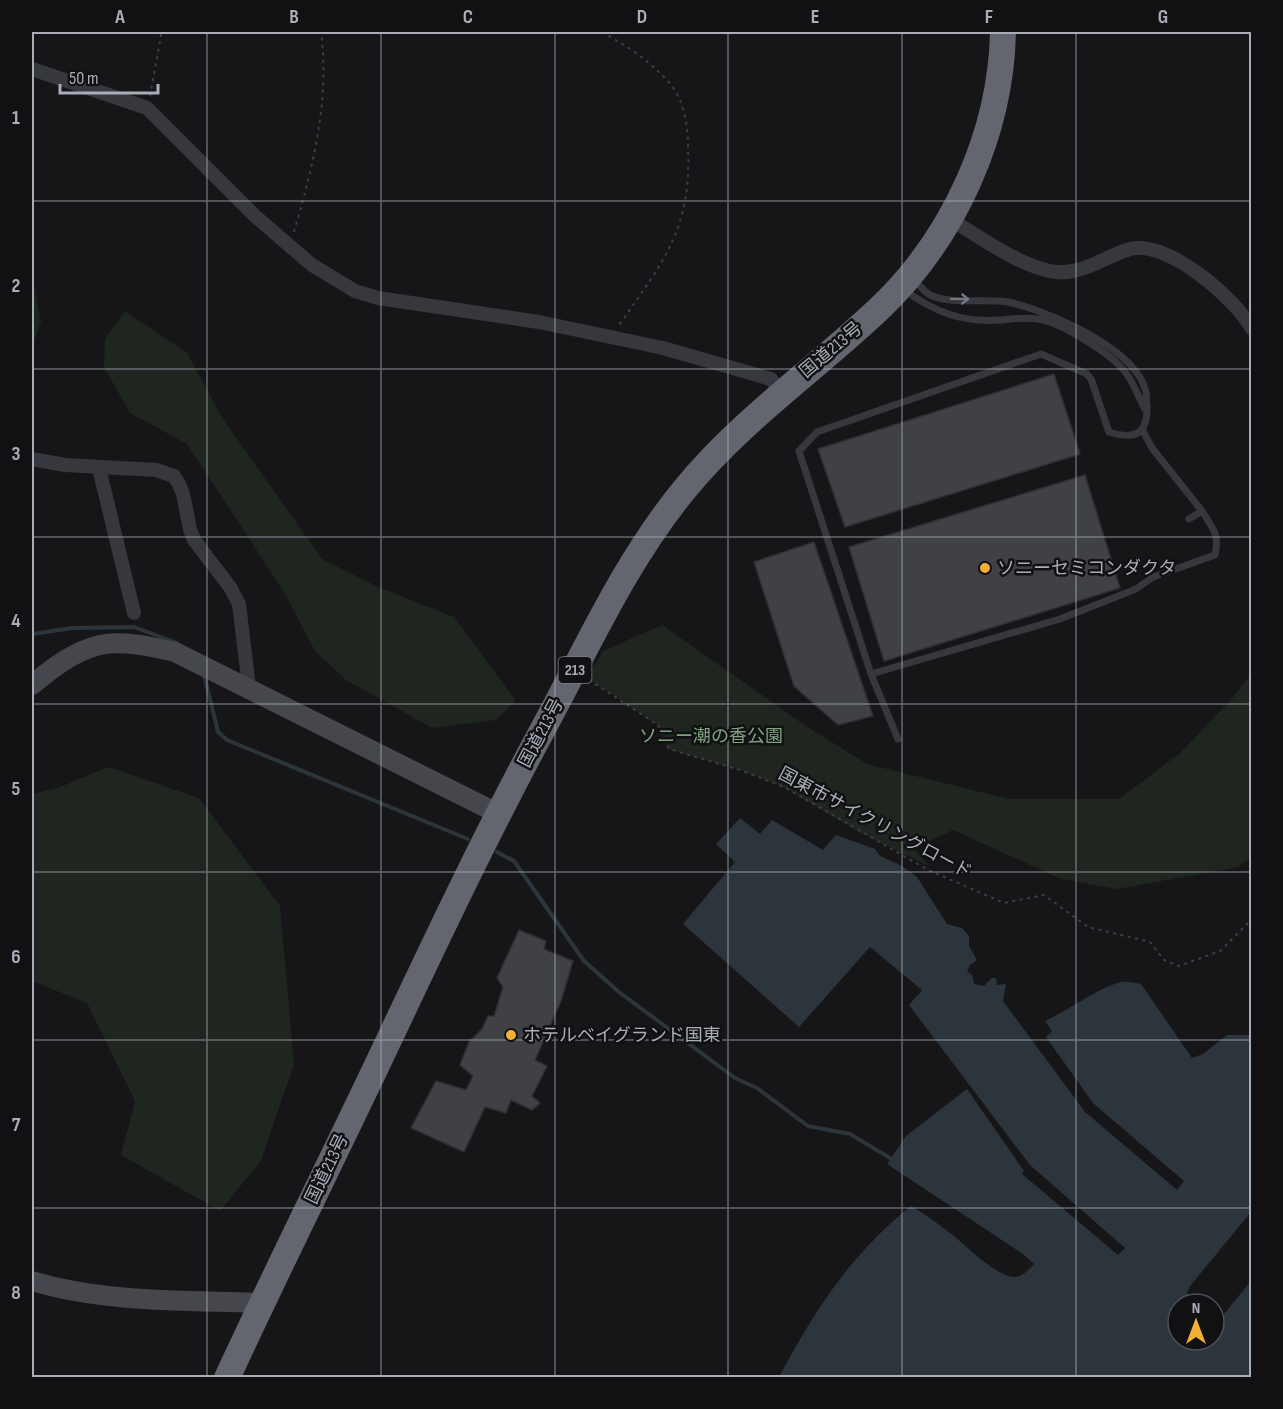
<svg xmlns="http://www.w3.org/2000/svg" width="1283" height="1409" viewBox="0 0 1283 1409" font-family="'Sofia Sans Condensed','Noto Sans JP',sans-serif">
	<style>
		.green { fill: #1e261f }
		.water { fill: #2c353c; fill-rule: evenodd }
		.pier { fill: #161618 }
		.lines { fill: none; stroke-linecap: round; stroke-linejoin: round }
		.stream { stroke: #2c353c; stroke-width: 4 }
		.building { fill: #404145; stroke: #303034; stroke-width: 1.5 }
		.path { stroke: #3d3f44; stroke-width: 2; stroke-dasharray: 3 4.5; stroke-linecap: butt }
		.lane { stroke: #37383d; stroke-width: 7 }
		.street { stroke: #37383d; stroke-width: 14 }
		.secondary { stroke: #45474d; stroke-width: 20 }
		.highway { stroke: #63666e; stroke-width: 26 }
		.oneway { stroke: #757881 }
		.grid { fill: none; stroke: #a8adb8; stroke-width: 1.5; stroke-opacity: 0.55 }
		.poi-dot { fill: #f2b134; stroke: #111113; stroke-width: 2 }
		.labels { text-anchor: middle; dominant-baseline: central; stroke-width: 5; stroke-linejoin: round; paint-order: stroke }
		.shield { fill: #111113; stroke: #7b7e86; stroke-width: 1.5 }
		.shield-label { font-size: 16px; font-weight: bold; fill: #a8adb8 }
		.street-label { font-size: 18px; fill: #a8adb8; stroke: #111113 }
		.poi-label { font-size: 18px; fill: #a8adb8; stroke: #111113; text-anchor: start }
		.park-label { font-size: 18px; fill: #7fa381; stroke: #111113 }
		.neatline { fill: none; stroke: #a8adb8; stroke-width: 2 }
		.grid-label { font-size: 20px; text-anchor: middle; font-weight: bold; fill: #a8adb8 }
	</style>
	<rect width="100%" height="100%" fill="#161618"/>
	<path class="green" d="M32,273L41,322L32,347Z
		M125,311L187,353L223,419L322,559L376,586L454,617L516,701L496,720L432,728L346,680L315,651L284,592L187,444L130,413L104,367L105,339Z
		M662,625L806,726L867,764L1009,799H1119L1180,753L1230,701L1251,674V858L1238,867L1117,889L1061,879L953,830L914,848L929,866L857,831L784,787L740,770L669,749L658,725L587,678L603,651Z
		M108,767L199,798L280,906L294,1064L261,1161L220,1211L121,1155L135,1101L87,1003L32,981V794L58,788Z"/>
	<path class="water" d="M740,818L760,834L772,820L823,850L836,835L875,849L880,856L902,866L917,877L947,924L962,928L969,936V946L977,960L970,965L967,971L972,975L974,984L984,986L992,978H996L997,985L1006,984L1003,1001L1085,1112L1177,1190L1184,1181L1093,1103L1046,1037L1052,1031L1045,1021C1066,1012 1102,985 1122,982C1127,981 1135,983 1141,984L1192,1058L1203,1054L1227,1035H1251V1377H779C815,1310 850,1255 911,1206C925,1214 937,1223 950,1233C966,1245 996,1277 1015,1277C1023,1277 1029,1269 1034,1264L1023,1254L887,1164L906,1136L967,1089L1024,1171L1022,1174L1118,1255L1125,1248L1030,1165L909,1005L922,990L870,947L799,1027L683,924L735,862L716,844ZM1178,1304H1214V1340H1178Z"/>
	<path class="pier" d="M1251,1212V1281L1220,1319H1214V1304H1195L1187,1294L1190,1286Z"/>
	<g class="lines">
		<path class="stream" d="M32,634L73,628L134,627L177,643
			M204,674L218,732L227,740L468,839
			M497,852L514,861L584,961L619,992L735,1078L757,1088L808,1126L850,1134L895,1161"/>
	</g>
	<path class="building" d="M1054,374L1080,454L845,527L818,449Z
		M1085,475L1120,588L884,661L849,547Z
		M814,542L873,716L838,725L794,686L754,562Z
		M519,930L546,941L544,949L573,961L561,1001L535,1060L547,1066L532,1096L540,1103L532,1110L511,1100L506,1113L485,1107L464,1152L411,1128L436,1081L466,1090L473,1076L460,1065L469,1042L482,1029L488,1016H494L503,987L497,978Z"/>
	<g class="lines">
		<path class="path" d="M602,32C627,46 652,62 671,85C684,101 688,126 688,146C692,228 664,261 619,325
			M150,96L161,36L160,32
			M294,232C313,166 330,101 321,32
			M589,680L658,725L669,749L740,770L784,787L928,870L1004,903L1044,895L1088,927L1150,942L1164,960L1179,966L1220,951L1252,919"/>
		<path class="lane" d="M903,289C934,312 962,323 1001,320C1013,319 1025,317 1037,319C1061,322 1112,354 1126,373C1134,384 1139,398 1145,409
			M1142,429L1152,448L1202,511L1189,519
			M871,674L1060,619L1136,589L1153,577L1215,555C1220,535 1212,527 1202,511
			M898,739L871,674L799,451L817,432L1041,354L1087,374L1091,379L1109,432C1134,440 1148,435 1147,406C1146,402 1147,396 1146,392C1136,348 1048,311 1008,302C986,298 951,305 930,295C924,292 919,284 913,279"/>
		<path class="street" d="M32,69L147,108L255,216L312,265L355,291L378,298L539,322L663,348L771,379L781,392
			M950,219C980,237 1022,268 1056,272C1082,275 1106,256 1130,249C1167,239 1236,299 1252,329
			M32,459L65,465L156,470L174,476L179,484L183,494L190,529L194,540L230,587L239,604L249,687
			M99,468L134,613"/>
		<path class="secondary" d="M32,685C51,669 74,651 100,645C123,640 153,647 175,652L497,813
			M32,1281C105,1303 186,1300 262,1303"/>
		<path class="highway" d="M227,1378C276,1272 328,1168 378,1063C431,951 484,838 543,729C587,648 625,562 684,490C741,420 816,369 881,307C954,237 1001,133 1003,32"/>
	</g>
	<defs><path id="oneway-shaft" d="M-6 0H5M1.5-3L5.5 0L1.5 3" fill="none" stroke-width="1.6" stroke-linecap="round" stroke-linejoin="round" transform="scale(1.5)"/></defs>
	<use class="oneway" href="#oneway-shaft" transform="translate(960 299) rotate(1)"/>
	<path class="grid" d="M207,32V1378M381,32V1378M555,32V1378M728,32V1378M902,32V1378M1076,32V1378M32,201H1252M32,369H1252M32,537H1252M32,704H1252M32,872H1252M32,1040H1252M32,1208H1252"/>
	<g class="poi-dot">
		<circle cx="985" cy="568" r="6"/>
		<circle cx="511" cy="1035" r="6"/>
	</g>
	<g class="labels">
		<rect class="shield" x="558.5" y="657" width="33" height="26" rx="4.5"/>
		<g class="shield-label">
			<text x="575" y="670">213</text>
		</g>
		<g class="street-label">
			<text transform="translate(831 350) rotate(-40)">国道213号</text>
			<text transform="translate(541 733) rotate(-62)">国道213号</text>
			<text transform="translate(875 823) rotate(28)">国東市サイクリングロード</text>
			<text transform="translate(327 1169) rotate(-64)">国道213号</text>
		</g>
		<g class="poi-label">
			<text x="997" y="568">ソニーセミコンダクタ</text>
			<text x="523" y="1035">ホテルベイグランド国東</text>
		</g>
		<g class="park-label">
			<text x="711" y="736">ソニー潮の香公園</text>
		</g>
	</g>
	<rect width="1283" height="1409" fill="none" stroke="#111113" stroke-width="66"/>
	<g transform="translate(1196 1322)"><circle r="28" fill="#111113" stroke="#4d4f55" stroke-width="1.5"/>
	<path d="M0-4.5L10 22L0 15L-10 22Z" fill="#f2b134"/>
	<text y="-9" font-size="16" font-weight="bold" text-anchor="middle" fill="#a8adb8">N</text>
	</g>
	<path d="M60 84v9h98v-9" fill="none" stroke="#a8adb8" stroke-width="3"/>
	<text x="69" y="84" font-size="18" fill="#a8adb8" stroke="#111113" stroke-width="4.5" paint-order="stroke">50 m</text>
	<rect x="33" y="33" width="1217" height="1343" class="neatline"/>
	<g class="grid-label">
		<text x="120" y="23">A</text>
		<text x="294" y="23">B</text>
		<text x="468" y="23">C</text>
		<text x="642" y="23">D</text>
		<text x="815" y="23">E</text>
		<text x="989" y="23">F</text>
		<text x="1163" y="23">G</text>
		<text x="16" y="124">1</text>
		<text x="16" y="292">2</text>
		<text x="16" y="460">3</text>
		<text x="16" y="627">4</text>
		<text x="16" y="795">5</text>
		<text x="16" y="963">6</text>
		<text x="16" y="1131">7</text>
		<text x="16" y="1299">8</text>
	</g>
</svg>
